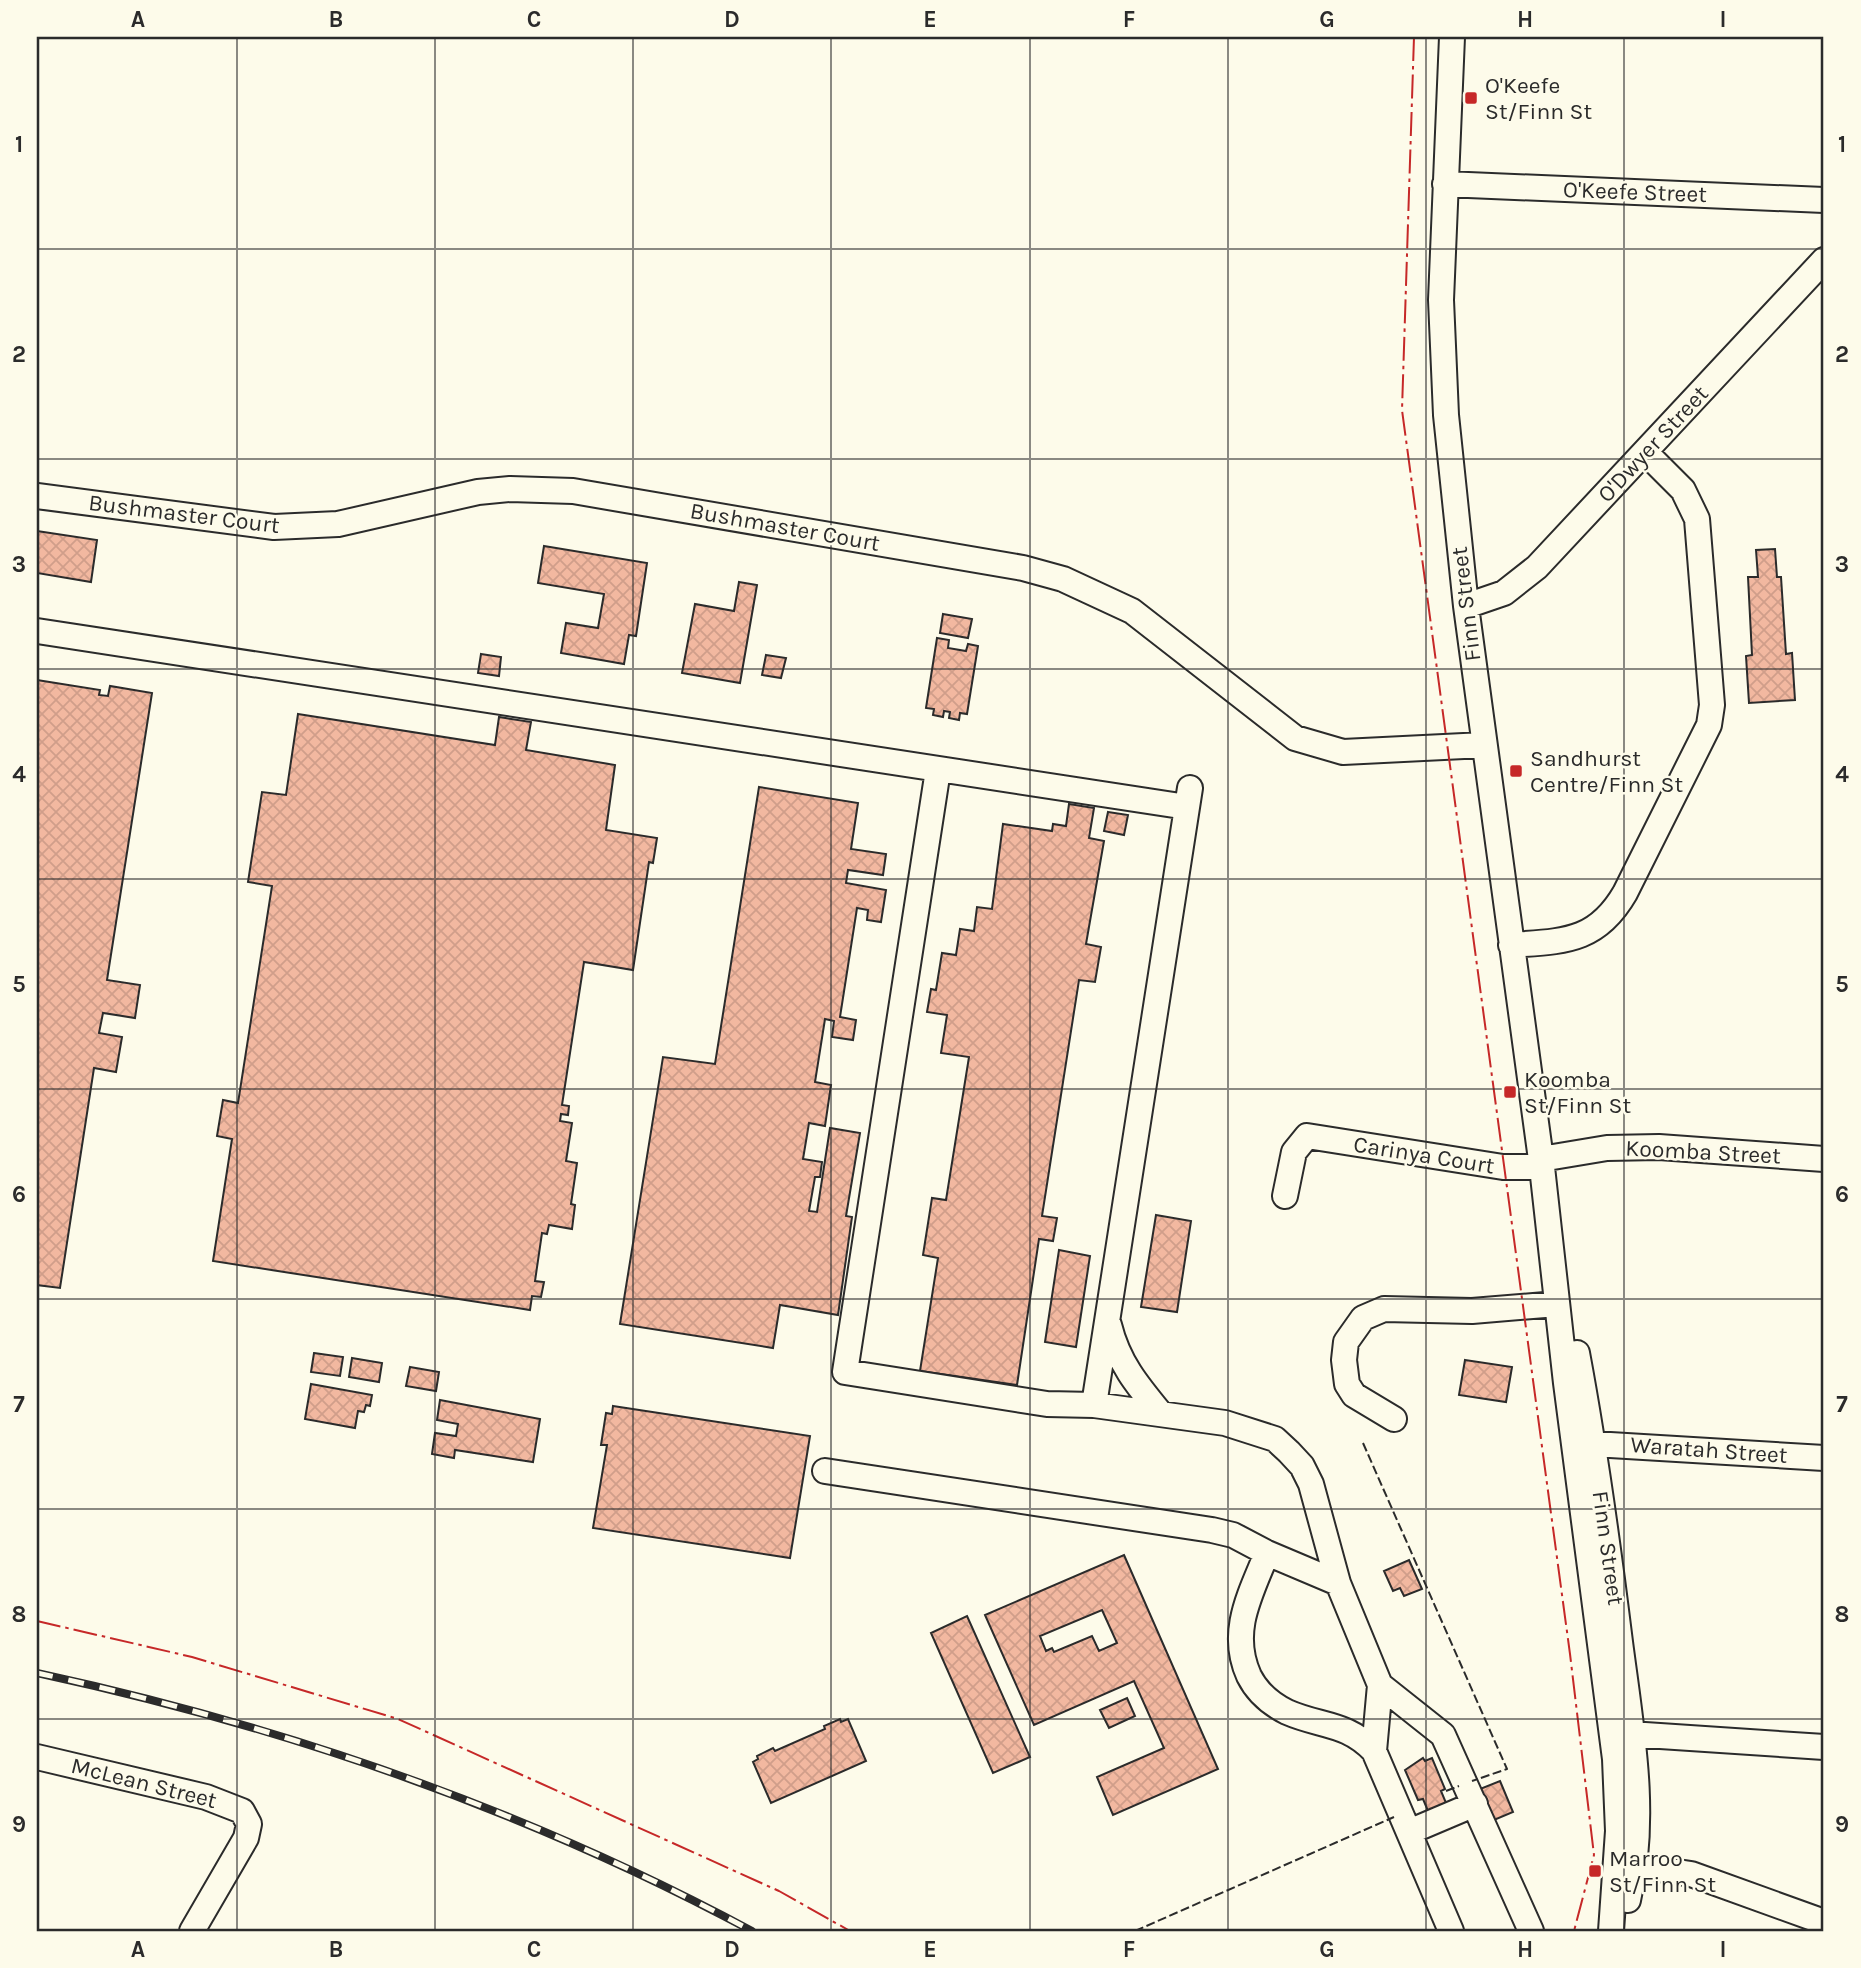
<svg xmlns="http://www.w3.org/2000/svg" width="1861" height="1968" viewBox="0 0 1861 1968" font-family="Karla,sans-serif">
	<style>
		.building { fill: url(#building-cross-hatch); stroke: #2b2b2b; stroke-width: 2; fill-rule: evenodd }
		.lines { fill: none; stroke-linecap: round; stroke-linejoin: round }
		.minor-casing { stroke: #2b2b2b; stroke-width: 28 }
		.minor { stroke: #fdfbea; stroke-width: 24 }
		.rail-casing { stroke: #2b2b2b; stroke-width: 8 }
		.rail { stroke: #fdfbea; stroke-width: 5; stroke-dasharray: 16; stroke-linecap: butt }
		.fence { stroke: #2b2b2b; stroke-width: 2; stroke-dasharray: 9 3.5; stroke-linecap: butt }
		.power { stroke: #c62828; stroke-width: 2; stroke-dasharray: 24 5 3.5 5; stroke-linecap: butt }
		.grid { fill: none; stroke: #2b2b2b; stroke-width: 2; stroke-opacity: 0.55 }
		.poi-dot { fill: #c62828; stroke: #fdfbea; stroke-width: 2.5 }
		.labels { text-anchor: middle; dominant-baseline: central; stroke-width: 5; stroke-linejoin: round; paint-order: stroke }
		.poi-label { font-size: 23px; fill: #2b2b2b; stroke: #fdfbea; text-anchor: start }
		.street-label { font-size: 23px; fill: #2b2b2b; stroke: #fdfbea }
		.neatline { fill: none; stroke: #2b2b2b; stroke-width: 2.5 }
		.grid-label { font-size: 23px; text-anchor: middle; font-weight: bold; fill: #2b2b2b }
	</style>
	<defs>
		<pattern id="building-cross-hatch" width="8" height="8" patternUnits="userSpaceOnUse" patternTransform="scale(1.75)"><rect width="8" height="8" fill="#f2b8a0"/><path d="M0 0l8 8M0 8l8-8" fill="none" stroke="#d09e8a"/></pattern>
	</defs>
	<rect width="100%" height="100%" fill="#fdfbea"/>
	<path class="building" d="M37,531L97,540L91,582L37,573Z
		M544,546L647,563L636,636L629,635L624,664L561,653L566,623L598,628L604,594L538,583Z
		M1775,549L1777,577H1781L1786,654L1792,653L1795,700L1749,703L1746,656L1752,655L1748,577H1758L1756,550Z
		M739,582L757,585L740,683L682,673L695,604L734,611Z
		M943,614L972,619L968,638L940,633Z
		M937,638L949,640L948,648L966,651L968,644L978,646L967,714L960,713L959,720L949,718L950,712L944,711L943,717L933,715L934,709L926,708Z
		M481,654L501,657L499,676L478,673Z
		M766,655L786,658L781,678L762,675Z
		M37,680L100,690L99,695L108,696L110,686L152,693L107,980L140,985L135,1018L103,1013L99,1033L122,1037L116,1072L94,1068L60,1288L37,1285Z
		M298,714L495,745L499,717L531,722L526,750L615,765L606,830L657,838L653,863L649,862L633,970L584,962L562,1105L569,1106L568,1115L561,1114L560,1121L572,1123L566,1161L577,1163L571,1204L575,1205L572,1229L549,1225L547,1234L542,1233L535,1281L544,1282L541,1297L532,1296L530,1310L213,1261L232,1139L217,1136L223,1100L238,1103L272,886L248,882L262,792L286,795Z
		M759,787L858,803L851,849L886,854L883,875L848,870L846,883L886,890L881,922L867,920L868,910L857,908L840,1017L856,1020L853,1040L832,1037L834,1021L825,1019L815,1082L831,1085L825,1126L809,1123L803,1159L822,1162L820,1177H815L809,1211L817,1212L830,1128L860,1133L846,1216L852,1217L838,1315L780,1305L773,1348L620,1324L663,1057L715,1064Z
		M1069,804L1094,808L1089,838L1104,841L1086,944L1101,947L1095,982L1079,980L1042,1216L1057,1218L1053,1241L1039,1239L1017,1385L920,1371L938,1258L923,1255L932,1198L946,1200L969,1057L941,1053L947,1015L927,1012L931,989L936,990L942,953L956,955L960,929L974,931L977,907L992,909L1003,824L1052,831L1053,824L1066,826Z
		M1108,812L1128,815L1124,835L1104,831Z
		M1156,1215L1191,1221L1177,1312L1141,1307Z
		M1059,1250L1090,1256L1076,1347L1045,1342Z
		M314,1353L343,1357L340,1376L311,1372Z
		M352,1358L382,1363L379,1382L349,1377Z
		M1465,1360L1512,1367L1506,1402L1459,1395Z
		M410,1367L439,1372L436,1391L406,1386Z
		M311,1384L372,1395L370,1406L366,1405L364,1412L358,1411L355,1428L305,1419Z
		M440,1400L540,1419L533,1462L455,1450L454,1458L432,1454L435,1433L456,1436L458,1424L437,1420Z
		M613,1406L810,1436L790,1558L593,1528L607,1445H601L606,1413L612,1414Z
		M1124,1555L1218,1769L1113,1815L1097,1777L1164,1748L1134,1681L1034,1725L985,1615ZM1102,1610L1117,1643L1099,1651L1092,1636L1054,1652L1052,1648L1046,1651L1040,1636Z
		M1409,1560L1422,1589L1404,1596L1400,1588L1393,1591L1384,1571Z
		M967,1616L1030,1757L993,1773L931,1633Z
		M1127,1698L1135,1716L1109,1728L1100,1710Z
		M840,1719L841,1722L848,1719L866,1761L771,1803L753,1762L758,1759L757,1756L773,1748L775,1751L825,1729L824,1726Z
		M1423,1758L1425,1761L1432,1758L1445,1789L1441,1791L1446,1803L1428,1811L1423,1799L1418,1800L1405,1770Z
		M1500,1781L1513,1812L1494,1820L1480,1789Z"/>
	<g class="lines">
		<g class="minor-casing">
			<path id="minor" d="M1452,37L1441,300L1446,415L1466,606L1542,1167L1566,1383L1615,1759L1618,1831L1611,1931
				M1445,184L1824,200
				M37,496L274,527L338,524L478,492L510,489L573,491L1023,568L1063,579L1132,611L1295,738L1343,752L1484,745
				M1466,606L1504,593L1537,567L1824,260
				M37,631L1187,807
				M938,770L845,1372L1047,1404L1094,1405L1225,1423L1275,1439L1289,1452L1302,1466L1311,1484L1338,1583L1380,1685L1374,1751L1451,1931
				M1511,945C1563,941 1596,943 1625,893L1709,725L1712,705L1697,519L1683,490L1645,452
				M1541,1159L1607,1148L1659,1147L1824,1159
				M1285,1196L1294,1152L1307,1136L1503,1167H1542
				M1109,1325C1118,1362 1137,1385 1161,1414
				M1577,1353C1595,1449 1608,1545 1620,1642C1631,1727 1648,1815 1628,1900
				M1094,1405L1190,788
				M1394,1419L1354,1395L1347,1384L1344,1360L1346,1342L1363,1318L1384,1309L1472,1311L1557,1304
				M1577,1443L1824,1458
				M825,1471L1212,1530L1233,1535L1267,1553C1250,1595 1229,1632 1249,1676C1257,1692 1271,1704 1287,1712C1321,1727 1346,1722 1374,1751
				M1267,1553L1338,1583
				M1380,1685L1443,1735L1531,1931
				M1615,1733L1824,1747
				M37,1757L206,1797L242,1811L249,1824L246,1838L192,1931
				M1409,1832L1475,1804
				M1618,1863L1691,1874L1824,1922"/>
		</g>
		<use href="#minor" class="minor"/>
		<g class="rail-casing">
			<path id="rail" d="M37,1673C287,1727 527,1810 752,1931"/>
		</g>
		<use href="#rail" class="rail"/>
		<path class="fence" d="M1363,1443L1507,1769L1472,1781
			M1446,1791L1459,1786
			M1135,1931L1394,1817"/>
		<path class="power" d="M1414,37L1402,410L1570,1654L1594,1855L1574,1931
			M37,1621L192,1657L398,1719L779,1891L850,1931"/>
	</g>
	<path class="grid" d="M237,37V1931M435,37V1931M633,37V1931M831,37V1931M1030,37V1931M1228,37V1931M1426,37V1931M1624,37V1931M37,249H1824M37,459H1824M37,669H1824M37,879H1824M37,1089H1824M37,1299H1824M37,1509H1824M37,1719H1824"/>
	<g class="poi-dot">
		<rect x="1464" y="91" width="14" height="14" rx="3.5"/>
		<rect x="1509" y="764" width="14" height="14" rx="3.5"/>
		<rect x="1503" y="1085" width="14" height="14" rx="3.5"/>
		<rect x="1588" y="1864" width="14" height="14" rx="3.5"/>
	</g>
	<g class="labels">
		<g class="poi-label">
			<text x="1485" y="85">O'Keefe<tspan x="1485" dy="26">St/Finn St</tspan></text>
			<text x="1530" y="758">Sandhurst<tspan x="1530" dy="26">Centre/Finn St</tspan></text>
			<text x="1524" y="1079">Koomba<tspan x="1524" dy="26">St/Finn St</tspan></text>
			<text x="1609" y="1858">Marroo<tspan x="1609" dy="26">St/Finn St</tspan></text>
		</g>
		<g class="street-label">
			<text transform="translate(1635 192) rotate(2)">O'Keefe Street</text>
			<text transform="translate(1653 444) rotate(-47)">O'Dwyer Street</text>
			<text transform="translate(184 514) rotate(7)">Bushmaster Court</text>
			<text transform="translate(785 527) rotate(10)">Bushmaster Court</text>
			<text transform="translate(1466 604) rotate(-97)">Finn Street</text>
			<text transform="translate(1703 1152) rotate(3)">Koomba Street</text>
			<text transform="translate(1424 1155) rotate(9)">Carinya Court</text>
			<text transform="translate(1709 1450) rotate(4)">Waratah Street</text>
			<text transform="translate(1608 1548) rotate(82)">Finn Street</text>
			<text transform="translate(144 1783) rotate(14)">McLean Street</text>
		</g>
	</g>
	<rect width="1861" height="1968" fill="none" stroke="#fdfbea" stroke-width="77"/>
	<rect x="38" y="38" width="1784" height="1892" class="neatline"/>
	<g class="grid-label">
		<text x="138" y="27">A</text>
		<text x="336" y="27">B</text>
		<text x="534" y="27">C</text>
		<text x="732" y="27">D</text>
		<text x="930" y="27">E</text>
		<text x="1129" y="27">F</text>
		<text x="1327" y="27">G</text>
		<text x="1525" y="27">H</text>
		<text x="1723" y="27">I</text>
		<text x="19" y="152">1</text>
		<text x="1842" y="152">1</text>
		<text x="19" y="362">2</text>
		<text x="1842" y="362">2</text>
		<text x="19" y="572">3</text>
		<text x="1842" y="572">3</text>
		<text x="19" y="782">4</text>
		<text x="1842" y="782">4</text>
		<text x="19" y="992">5</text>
		<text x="1842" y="992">5</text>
		<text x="19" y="1202">6</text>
		<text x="1842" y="1202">6</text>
		<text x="19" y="1412">7</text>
		<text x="1842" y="1412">7</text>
		<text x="19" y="1622">8</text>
		<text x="1842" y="1622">8</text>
		<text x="19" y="1832">9</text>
		<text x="1842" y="1832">9</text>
		<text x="138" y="1957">A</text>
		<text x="336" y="1957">B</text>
		<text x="534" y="1957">C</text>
		<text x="732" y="1957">D</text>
		<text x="930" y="1957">E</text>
		<text x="1129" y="1957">F</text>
		<text x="1327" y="1957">G</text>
		<text x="1525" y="1957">H</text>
		<text x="1723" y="1957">I</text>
	</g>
</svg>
